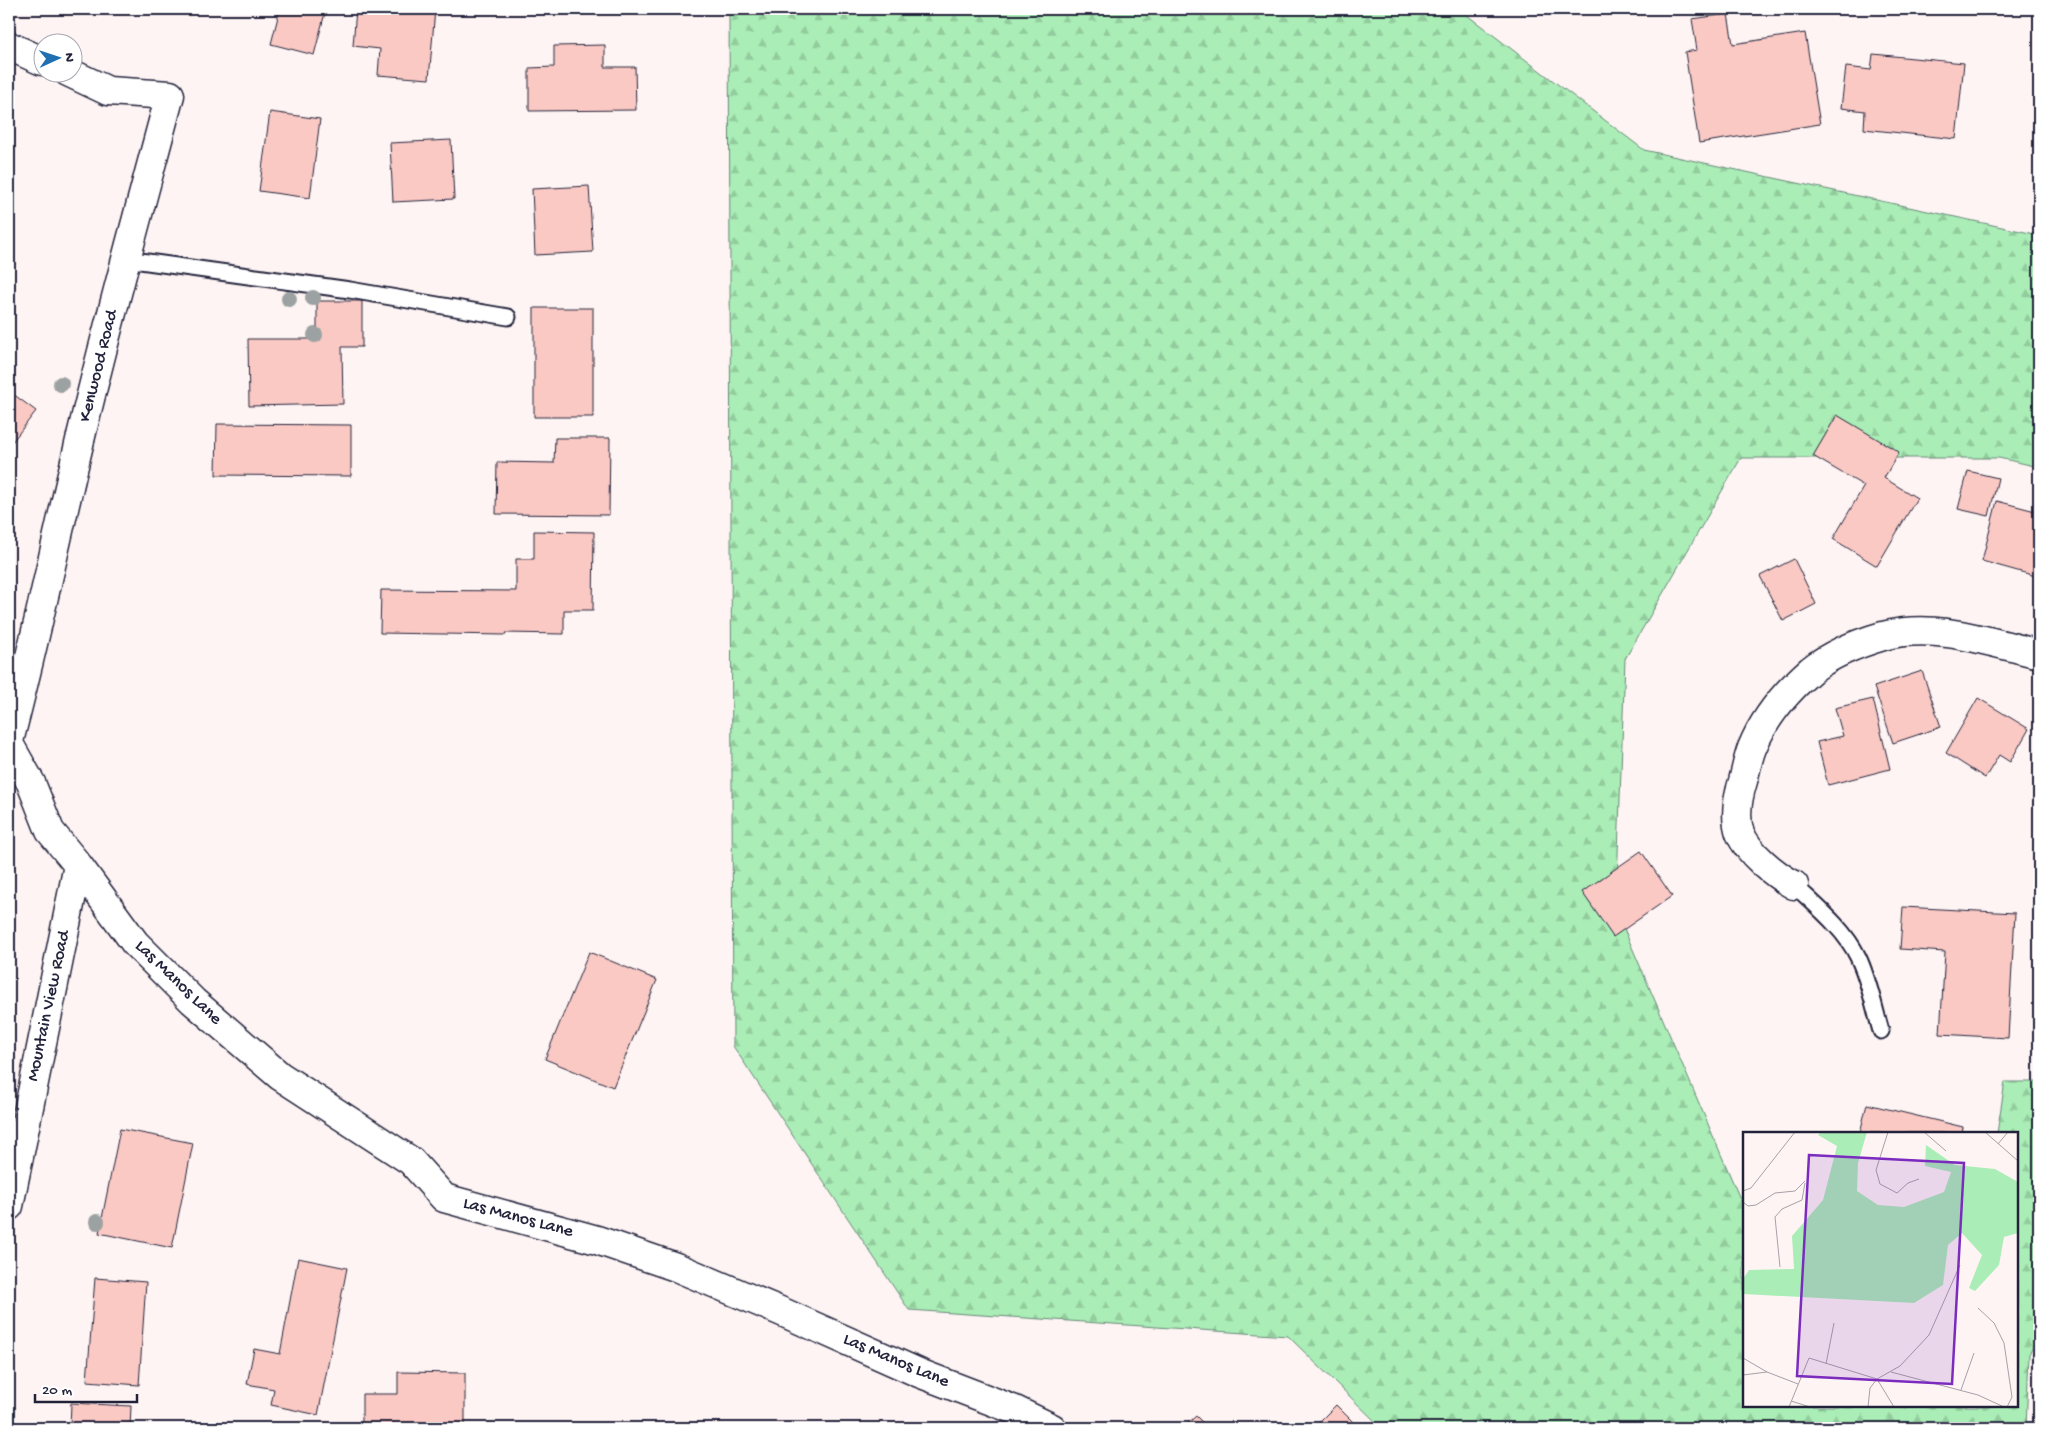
<svg xmlns="http://www.w3.org/2000/svg" width="2048" height="1437" viewBox="0 0 2048 1437" font-family="'Gochi Hand',sans-serif">
	<style>
		.forest { fill: url(#forest-firs); stroke: #668878 }
		.building { fill: #fac9c4; stroke: #22223b }
		.lines { fill: none; stroke-linecap: round; stroke-linejoin: round }
		.lane-casing { stroke: #22223b; stroke-width: 19 }
		.street-casing { stroke: #22223b; stroke-width: 31 }
		.lane { stroke: #fff; stroke-width: 15 }
		.street { stroke: #fff; stroke-width: 28 }
		.tree { fill: #9ca2a2 }
		.labels { text-anchor: middle; dominant-baseline: central; stroke-width: 4.5; stroke-linejoin: round; paint-order: stroke }
		.street-label { font-size: 18px; fill: #22223b; stroke: #fff }
		.inset-road { fill: none; stroke: #a6a0a9; stroke-width: 1 }
		.view { fill: #7b2cbf; fill-opacity: 0.15; stroke: #7b2cbf; stroke-width: 2.5 }
		.inset-edge { fill: none; stroke: #22223b; stroke-width: 2.5 }
	</style>
	<defs>
		<pattern id="forest-firs" width="22" height="20" patternUnits="userSpaceOnUse" patternTransform="scale(1.25)"><rect width="22" height="20" fill="#aaedb6"/><path d="M5 1l3.5 6h-7zM16 11l3.5 6h-7z" fill="#92cb9d"/></pattern>
	</defs>
	<rect width="100%" height="100%" fill="#fef4f3"/>
	<filter id="ink" filterUnits="userSpaceOnUse"><feTurbulence type="fractalNoise" baseFrequency=".02" numOctaves="2"/><feDisplacementMap in="SourceGraphic" scale="10" xChannelSelector="R" yChannelSelector="G"/><feConvolveMatrix kernelMatrix="1 2 1 2 8 2 1 2 1" color-interpolation-filters="sRGB"/></filter>
	<g filter="url(#ink)">
		<path class="forest" d="M729,9H1459L1644,150L2039,235V467L1999,458H1741L1625,659L1616,910L1744,1208V1406H2017V1133H1997L2005,1082H2039V1337L2029,1354L2026,1428H1382L1288,1336L909,1310L733,1046Z"/>
		<path class="building" d="M280,9H326L314,55L271,44Z
			M356,9H435L429,79L378,75L380,49L353,46Z
			M1728,14L1733,44L1805,33L1820,124L1699,143L1685,52L1697,50L1692,19Z
			M605,45V67H635L636,110L529,111V68L554,67V46Z
			M1873,54L1964,63L1956,139L1864,129L1865,111L1841,108L1846,67L1871,70Z
			M270,112L320,119L310,198L259,191Z
			M451,140L454,199L393,202L390,143Z
			M589,186L593,252L535,255L532,189Z
			M317,301H362V347H342L343,404L249,406L248,339H317Z
			M534,308H593V417H534Z
			M9,391L36,411L9,446Z
			M1837,415L1899,452L1884,478L1917,498L1877,566L1833,539L1864,486L1813,456Z
			M217,424L351,425V476L216,475Z
			M555,438H610L609,515L496,514L497,462L554,463Z
			M1968,471L1998,478L1989,516L1958,509Z
			M1997,501L2039,512V577L1982,561Z
			M534,531L594,532L593,610H564V634L505,633L506,635L380,633L381,590L516,591V559H534Z
			M1794,559L1816,604L1783,621L1760,576Z
			M1922,671L1941,727L1893,743L1874,687Z
			M1978,698L2029,729L2010,762L1999,755L1985,778L1946,753Z
			M1873,699L1890,769L1828,785L1817,742L1843,736L1835,708Z
			M1641,851L1672,896L1613,937L1582,892Z
			M1903,907L2015,913L2008,1038L1940,1034L1945,952L1900,949Z
			M589,952L657,980L613,1087L545,1059Z
			M1867,1104L1963,1127L1962,1133H1860Z
			M120,1129L193,1143L172,1248L99,1233Z
			M298,1258L347,1268L318,1415L271,1405L274,1389L247,1384L254,1349L280,1354Z
			M95,1278L146,1282L139,1385L87,1381Z
			M398,1372L465,1373V1428H362V1394H398Z
			M71,1403L131,1406L130,1428H70Z
			M1336,1405L1359,1428H1313Z
			M1196,1416L1208,1428H1183Z"/>
		<g class="lines">
			<g class="lane-casing">
				<path id="lane" d="M126,259L350,290L508,317
					M1794,885C1816,906 1844,928 1858,957C1869,980 1874,1007 1881,1031"/>
			</g>
			<g class="street-casing">
				<path id="street" d="M9,46L42,61
					M9,741C36,639 57,535 82,432C109,319 140,207 170,95L108,91L68,72
					M9,744L31,783L50,831L78,865L135,943L193,1001L280,1076L411,1161L444,1198L597,1240L676,1267L780,1311L919,1373L1015,1410L1052,1428
					M1794,885C1775,875 1748,853 1740,833C1734,816 1738,797 1743,781C1746,770 1748,758 1752,748C1764,718 1787,691 1811,670C1831,654 1859,643 1883,636C1935,622 1989,642 2039,654
					M9,1206L78,865"/>
			</g>
			<use href="#lane" class="lane"/>
			<use href="#street" class="street"/>
		</g>
		<g class="tree">
			<circle cx="313" cy="298" r="8"/>
			<circle cx="289" cy="299" r="8"/>
			<circle cx="315" cy="335" r="8"/>
			<circle cx="61" cy="384" r="8"/>
			<circle cx="97" cy="1222" r="8"/>
		</g>
	</g>
	<g class="labels">
		<g class="street-label">
			<text transform="translate(99 366) rotate(-76)">Kenwood Road</text>
			<text transform="translate(178 983) rotate(44)">Las Manos Lane</text>
			<text transform="translate(49 1006) rotate(-78)">Mountain View Road</text>
			<text transform="translate(518 1218) rotate(15)">Las Manos Lane</text>
			<text transform="translate(896 1361) rotate(23)">Las Manos Lane</text>
		</g>
	</g>
	<g transform="translate(1743 1132)">
		<rect width="275" height="275" fill="#fef4f3"/>
		<path d="M78,0H124L115,31L114,59L135,73L161,75L201,60L208,40L182,34L183,13L212,33L252,37L275,50V101L261,105L256,133L232,159L226,156L239,123L219,101L205,113L200,153L171,171L0,162V147L6,138L51,137L49,104L80,68L94,14L75,3Z" fill="#aaedb6"/>
		<path class="inset-road" d="M145,0L133,38L137,52L154,61L165,51L176,47M181,0L203,19M242,0L275,29M255,12L265,0M0,59L8,56L52,0M0,70L5,74L13,73L32,61L52,59L62,49M37,135L32,85L39,77L59,68L62,51M235,176L251,191L261,211L269,265L264,275M0,226L24,240L55,252M83,232L91,191M148,240L235,263L261,275M0,243L24,240M218,258L231,221M48,269L67,275M46,275L66,226L134,247L151,275M125,275L127,256L134,247L157,234L186,203L217,133"/>
		<path class="view" d="M66,23L221,31L209,252L54,244Z"/>
		<rect width="275" height="275" class="inset-edge"/>
	</g>
	<rect width="2048" height="1437" fill="none" stroke="#fff" stroke-width="30"/>
	<rect x="15" y="15" width="2018" height="1407" fill="none" stroke="#22223b" stroke-width="2" filter="url(#ink)"/>
	<g transform="translate(58 58) rotate(87)"><circle r="24" fill="#ffffff" stroke="#a7a7b1"/>
	<path d="M0-4L9 19L0 12L-9 19Z" fill="#1f6fb2"/>
	<text y="-8" font-size="14" font-weight="bold" text-anchor="middle" fill="#22223b">N</text>
	</g>
	<path d="M35 1394v8h102v-8" fill="none" stroke="#22223b" stroke-width="2.5"/>
	<text x="42" y="1394" font-size="15" fill="#22223b" stroke="#ffffff" stroke-width="4" paint-order="stroke">20 m</text>
</svg>
